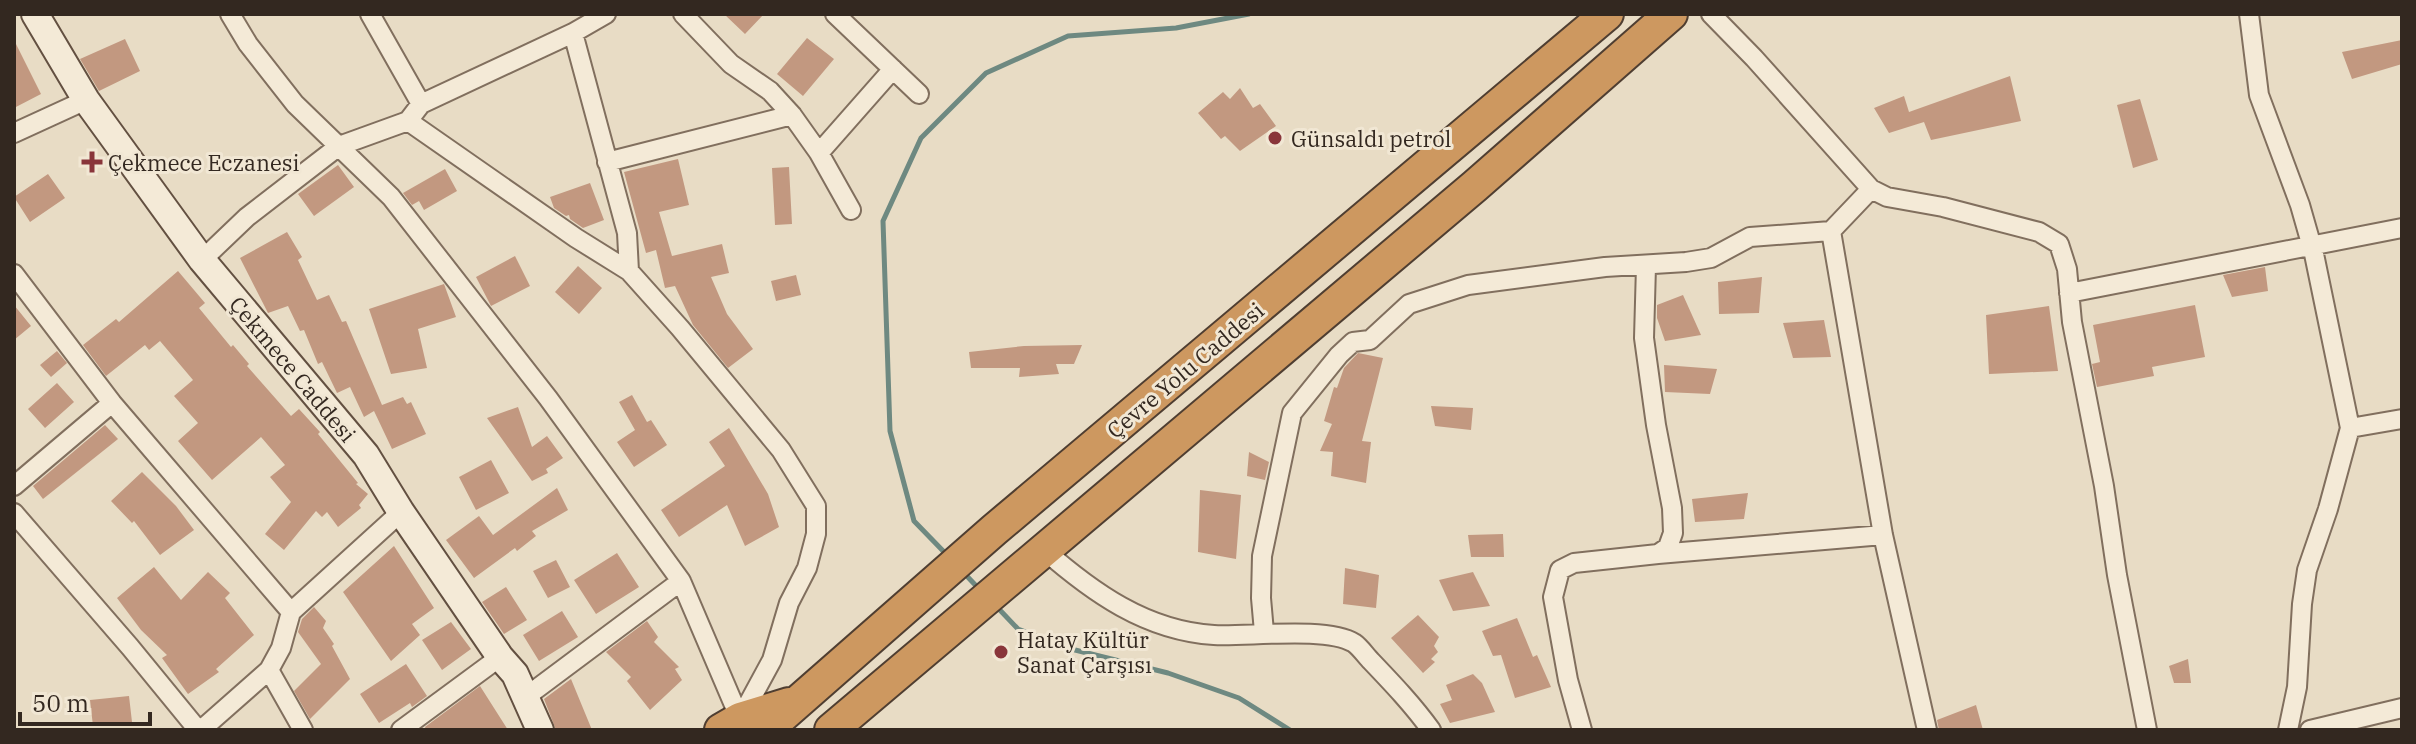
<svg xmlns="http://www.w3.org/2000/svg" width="2416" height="744" viewBox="0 0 2416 744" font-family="'IBM Plex Serif',serif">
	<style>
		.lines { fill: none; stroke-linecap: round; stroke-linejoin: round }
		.stream { stroke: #6e8981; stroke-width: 5 }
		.building { fill: #c29880 }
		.street-casing { stroke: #816f5e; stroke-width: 22 }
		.secondary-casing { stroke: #635041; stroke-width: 30 }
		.highway-casing { stroke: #4f3e31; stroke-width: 36 }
		.street { stroke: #f4ead7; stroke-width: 18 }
		.secondary { stroke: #f4ead7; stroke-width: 26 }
		.highway { stroke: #cd9860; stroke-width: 32 }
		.poi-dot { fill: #89353a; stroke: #f1e7d4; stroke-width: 3 }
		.labels { text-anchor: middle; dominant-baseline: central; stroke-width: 6; stroke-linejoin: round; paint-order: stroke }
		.poi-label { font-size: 22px; fill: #332820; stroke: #f1e7d4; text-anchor: start }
		.street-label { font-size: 22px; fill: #332820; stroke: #f1e7d4 }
	</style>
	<rect width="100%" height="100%" fill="#e8dcc5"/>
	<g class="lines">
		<path class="stream" d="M948,556L914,521L890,431L883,221L921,138L986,73L1068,36L1176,28L1249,14
			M963,572L981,591
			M997,607L1018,629L1067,648L1168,673L1239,698L1290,730"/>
	</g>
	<path class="building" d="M724,14H764L745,34Z
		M807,38L834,59L803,96L777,74Z
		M125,39L140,71L99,91L80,59Z
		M14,40L41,94L14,108Z
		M2402,40V64L2352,79L2342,52Z
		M2010,76L2021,121L1931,140L1924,122L1889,133L1874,108L1904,96L1909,112Z
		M1240,88L1253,108L1260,104L1276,126L1240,151L1225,136L1221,139L1198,113L1223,92L1230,99Z
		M2140,99L2158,160L2133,168L2117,105Z
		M678,159L689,205L659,212L672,256L722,244L729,273L711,277L727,314L753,349L728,368L693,325L675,286L665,288L656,250L646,253L624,172Z
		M338,165L354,187L314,216L298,194Z
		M789,167L792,224L775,225L772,168Z
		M445,169L457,191L424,210L419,201L412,205L403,193Z
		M48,174L65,198L30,222L14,197Z
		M590,183L604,220L583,228L570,219L569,215L566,216L554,208L550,197Z
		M287,232L302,257L298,260L317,300L329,295L342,322L346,321L382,405L403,397L407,404L411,402L426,434L392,449L374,411L364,417L350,387L337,393L322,362L318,364L304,330L300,331L288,306L268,313L240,258Z
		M515,256L530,286L491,306L476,277Z
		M578,266L602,288L579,314L555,292Z
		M2265,267L2268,291L2232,297L2223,275Z
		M178,271L205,303L199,308L231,347L233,345L249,364L247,366L291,416L299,409L320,432L318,434L358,483L356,484L368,494L359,505L361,508L338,527L327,512L322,517L316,511L284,550L265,534L291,502L270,477L285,465L261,437L212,480L178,441L198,423L174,396L193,380L160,341L149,350L145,345L106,376L83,345L116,319L119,322Z
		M796,275L801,295L776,301L771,281Z
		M1762,277L1759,313L1719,314L1718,282Z
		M444,284L456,317L418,329L427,368L391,374L369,309Z
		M1683,295L1701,335L1665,341L1657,318V305Z
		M14,305L31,326L14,340Z
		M2195,305L2205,357L2152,367L2154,376L2097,387L2092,364L2100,362L2093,325Z
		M2049,306L2058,371L1989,374L1986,315Z
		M1824,320L1831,357L1793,358L1783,323Z
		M1082,345L1074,364H1056L1059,374L1019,377L1020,368H971L969,352L1024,346Z
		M57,351L67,363L51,377L40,365Z
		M1358,353L1383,358L1362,441L1371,442L1366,483L1331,476L1333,452L1320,451L1332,424L1324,421L1334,387L1337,388L1344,368Z
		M1664,365L1717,369L1710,394L1665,392Z
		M57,383L74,402L45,428L28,409Z
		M632,395L647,422L651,420L667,445L634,467L617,442L635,430L619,402Z
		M1431,406L1473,408L1471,430L1435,426Z
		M518,407L532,447L547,436L563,458L546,469L548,473L532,481L487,418Z
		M105,425L118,439L43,499L33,486Z
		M729,428L768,494L779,527L745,546L727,505L679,537L661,510L725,466L709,442Z
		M1249,452L1269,462L1265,480L1247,476Z
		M491,460L509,493L476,510L459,477Z
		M142,472L176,506L194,530L160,555L134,521L132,523L111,501Z
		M557,488L568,510L532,531L536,536L517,551L515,548L474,578L446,540L479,516L493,535Z
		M1200,490L1241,495L1236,559L1198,552Z
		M1748,493L1744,519L1695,522L1692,499Z
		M1503,534L1504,557H1471L1468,535Z
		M394,546L434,608L412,624L420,635L391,661L343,592Z
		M617,553L639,587L596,614L574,580Z
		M556,560L570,587L548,598L533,571Z
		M154,567L181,600L208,572L230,593L225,598L254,635L216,669L219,672L188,694L162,658L167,655L141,630L117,598Z
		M1345,568L1379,575L1376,608L1343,604Z
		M1473,572L1490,606L1453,611L1439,580Z
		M506,587L527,620L504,634L482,602Z
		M314,607L326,621L323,628L334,644L332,646L350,679L310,719L294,691L321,664L298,632L302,619Z
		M562,611L578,637L539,661L523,635Z
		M1418,615L1439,637L1434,646L1438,652L1431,659L1435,662L1423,673L1391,638Z
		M1517,618L1533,657L1537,655L1551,687L1515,698L1501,655L1493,656L1482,631Z
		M647,621L658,637L654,642L679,667L675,669L682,680L650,710L627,681L631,677L606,652Z
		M451,622L471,649L442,670L422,640Z
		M2188,659L2191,683H2174L2169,666Z
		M406,664L427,696L412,707L410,703L379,723L360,694Z
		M1473,674L1482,683L1495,712L1450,723L1440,704L1452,700L1446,685Z
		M571,679L592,730H556L544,699Z
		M480,686L508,730H426L425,727Z
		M129,696L132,722L93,726L90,700Z
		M1976,705L1983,730H1939L1937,720Z"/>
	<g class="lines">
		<g class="street-casing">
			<path id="street" d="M230,14L248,44L295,104L391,197L548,398L681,581L527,696
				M370,14L421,104
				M683,14L731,64L770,91L792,115L819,153L851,210
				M835,14L919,94
				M1711,14L1754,58L1871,189L1887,197L1943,207L2039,232L2059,244L2067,269L2072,322L2104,486L2117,575L2147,730
				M2249,14L2259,95L2300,205L2314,254L2350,428L2328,509L2307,570L2302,604L2297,687L2288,730
				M573,33L627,233L629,271L680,328L781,450L816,506V534L807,568L789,603L772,660L740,719
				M408,121L576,238L629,271
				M14,133L86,100
				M819,153L893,69
				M607,162L792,115
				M1831,231L1883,535L1927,730
				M202,260L247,217L339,146L408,121L421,104L573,33L606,14
				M14,274L112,403L291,612
				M2069,293L2402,228
				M2350,428L2402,419
				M14,486L112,403
				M14,513L130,647L198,730
				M1043,549C1092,592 1146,631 1214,635C1246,637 1327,626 1354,643C1360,647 1366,656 1371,661C1392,683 1413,705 1431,730
				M1658,554L1883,535
				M681,581L740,719
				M1264,632L1261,598L1262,556L1292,413L1339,355L1353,342L1370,340L1409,304L1468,285L1605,267L1686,262L1711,258L1750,237L1831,231L1871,189
				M269,670L303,730
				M201,730L269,670L281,648L291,612L401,512
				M401,730L500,657
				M1582,730L1568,680L1553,597L1560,570L1574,563L1658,554L1668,547L1673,533L1672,508L1656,425L1644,338L1646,266
				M2310,730L2402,708"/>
		</g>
		<g class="secondary-casing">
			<path id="secondary" d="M35,14L86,100L202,260L366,455L401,512L500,657L515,674L540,730"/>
		</g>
		<g class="highway-casing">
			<path id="highway" d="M721,730L740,719L789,704
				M766,730L994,530L1607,14
				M831,730L1475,186L1671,14"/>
		</g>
		<use href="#street" class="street"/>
		<use href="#secondary" class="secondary"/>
		<use href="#highway" class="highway"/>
	</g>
	<g class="poi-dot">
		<circle cx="1275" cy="138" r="8"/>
		<path d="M88 150h8v8h8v8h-8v8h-8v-8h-8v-8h8z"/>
		<circle cx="1001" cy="652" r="8"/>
	</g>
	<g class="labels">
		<g class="poi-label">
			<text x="1291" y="138">Günsaldı petrol</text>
			<text x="108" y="162">Çekmece Eczanesi</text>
			<text x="1017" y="639">Hatay Kültür<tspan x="1017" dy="25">Sanat Çarşısı</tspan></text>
		</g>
		<g class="street-label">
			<text transform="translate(293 369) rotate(50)">Çekmece Caddesi</text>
			<text transform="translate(1185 370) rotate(-40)">Çevre Yolu Caddesi</text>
		</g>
	</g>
	<rect width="2416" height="744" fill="none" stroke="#332820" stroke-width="32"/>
	<path d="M20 712v12h130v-12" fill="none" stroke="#332820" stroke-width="4"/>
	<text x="32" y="712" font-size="24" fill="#332820" stroke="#f1e7d4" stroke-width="6" paint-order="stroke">50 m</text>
</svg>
